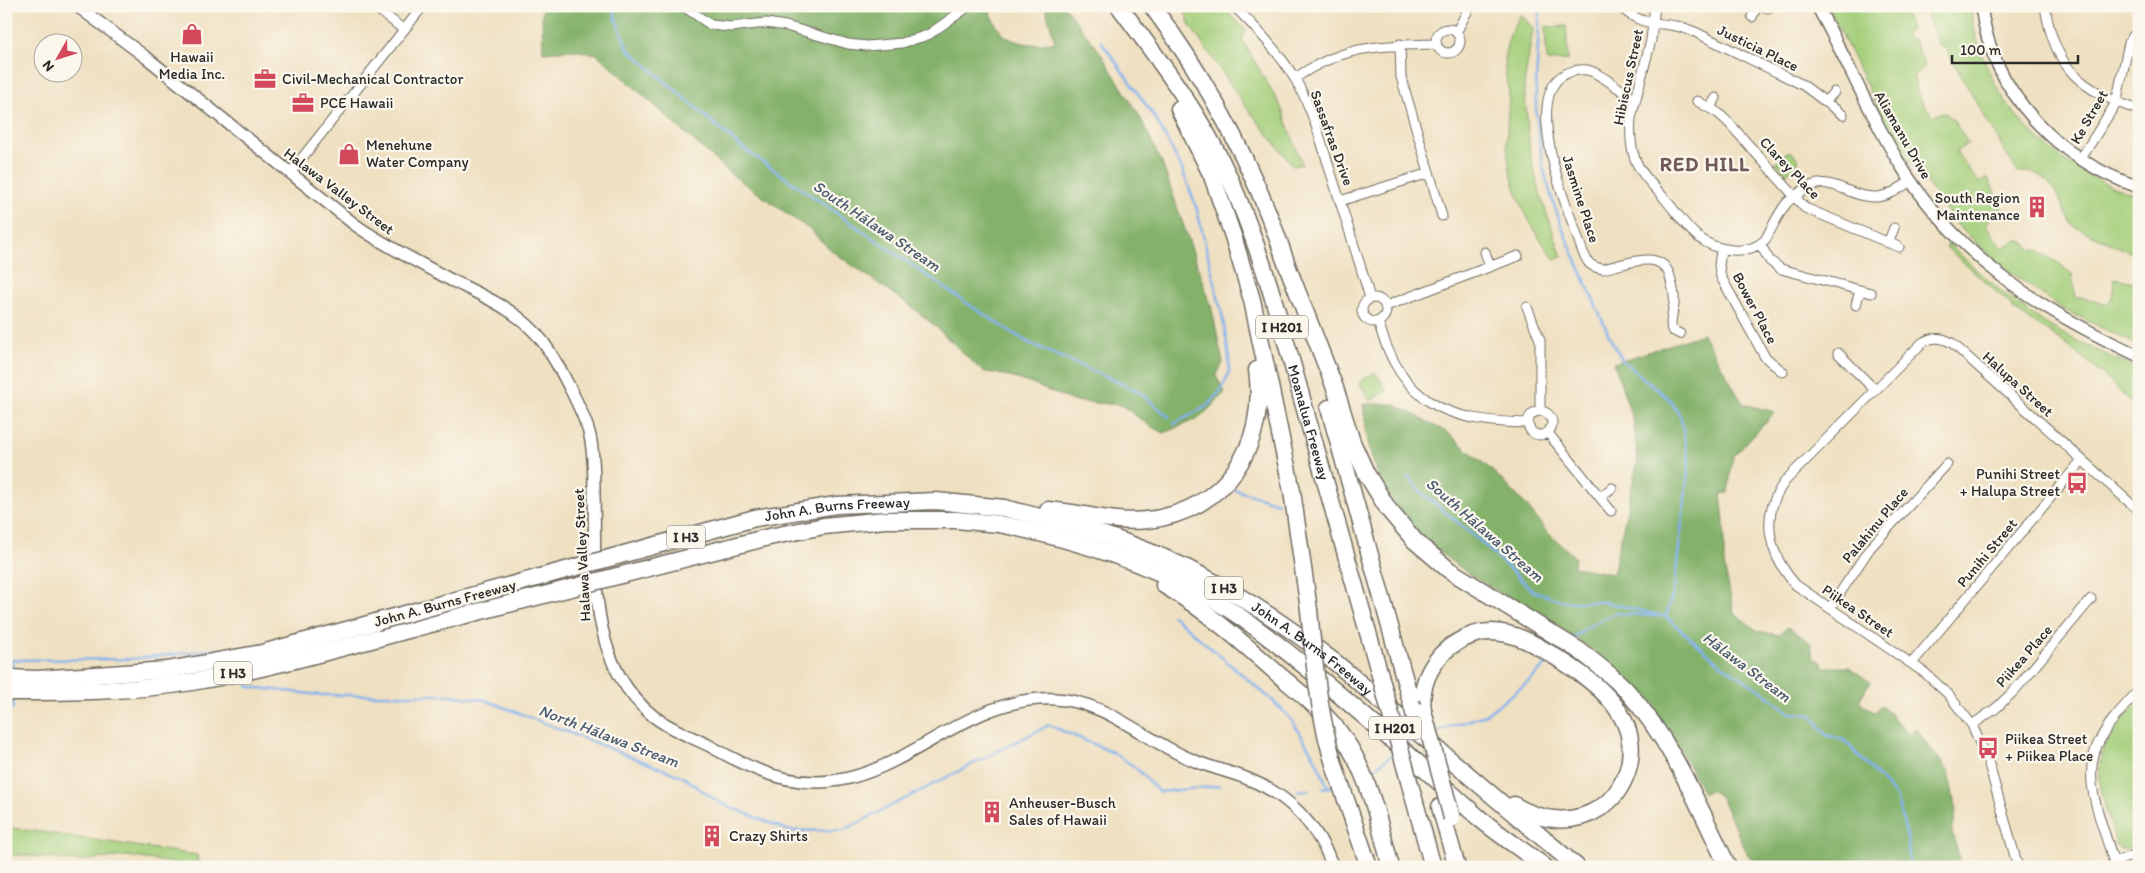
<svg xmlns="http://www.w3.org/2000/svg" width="2145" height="873" viewBox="0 0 2145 873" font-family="Itim,sans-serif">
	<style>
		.green { fill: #a5cf7b; stroke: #687d53 }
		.forest { fill: #84b26b; stroke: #586e4b }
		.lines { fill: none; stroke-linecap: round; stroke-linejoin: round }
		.stream { stroke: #82b1ec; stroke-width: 2.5 }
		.minor-casing { stroke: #706a60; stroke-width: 11 }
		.tertiary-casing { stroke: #706a60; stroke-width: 14 }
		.motorway-casing { stroke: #706a60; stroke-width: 19 }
		.minor { stroke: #fff; stroke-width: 9 }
		.tertiary { stroke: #fff; stroke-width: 11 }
		.motorway { stroke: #fff; stroke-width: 16 }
		.motorway-bridge-casing { stroke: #706a60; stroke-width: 19; stroke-linecap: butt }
		.motorway-bridge { stroke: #fff; stroke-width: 16 }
		.labels { text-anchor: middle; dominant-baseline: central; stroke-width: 4.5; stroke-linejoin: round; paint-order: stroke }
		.shield { fill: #fbf7ec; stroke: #696865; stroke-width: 1 }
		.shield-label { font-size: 14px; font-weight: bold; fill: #2b2b2b }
		.street-label { font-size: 15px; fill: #2b2b2b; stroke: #fbf7ec }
		.poi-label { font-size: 15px; fill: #2b2b2b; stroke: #fbf7ec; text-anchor: start }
		.water-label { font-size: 16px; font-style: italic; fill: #495a6f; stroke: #fbf7ec }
		.district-label { font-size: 20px; font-weight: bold; letter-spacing: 1px; fill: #705a5a; stroke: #fbf7ec }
	</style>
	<rect width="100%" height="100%" fill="#fbf7ec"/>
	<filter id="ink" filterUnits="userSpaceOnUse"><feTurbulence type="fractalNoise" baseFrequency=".02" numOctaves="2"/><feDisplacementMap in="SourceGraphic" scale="10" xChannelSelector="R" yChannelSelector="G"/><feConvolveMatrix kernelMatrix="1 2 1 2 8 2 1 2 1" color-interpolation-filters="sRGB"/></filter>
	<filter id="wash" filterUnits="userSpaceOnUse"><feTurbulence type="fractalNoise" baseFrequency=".0096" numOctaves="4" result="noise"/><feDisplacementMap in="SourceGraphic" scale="20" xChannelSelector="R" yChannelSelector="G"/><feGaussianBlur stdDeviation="1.12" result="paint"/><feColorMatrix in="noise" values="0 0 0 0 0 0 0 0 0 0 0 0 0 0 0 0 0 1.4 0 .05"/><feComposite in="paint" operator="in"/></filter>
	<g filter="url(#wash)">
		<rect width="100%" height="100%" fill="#efe0c1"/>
		<path class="green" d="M1183,6H1221L1246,30L1242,40L1281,107L1302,164L1293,166L1248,109L1190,26Z
			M1828,6H1903L1911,29L1905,35L1907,38L1914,40L1925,67L1913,77L1920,99L1933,116L1944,112L1952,118L1968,143L1956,152L1979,183L1988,178L2002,208L1991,216L1986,226L2002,248L2017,240L2026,243L2030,249L2038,251L2060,264L2072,274L2076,298H2086L2106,305L2112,299L2115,278L2139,283V346L2063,309L2003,267L1958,226L1927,183L1896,145Z
			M1923,6H1970C1973,27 1979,49 1988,69C2013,128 2076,180 2139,195V263L2136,255L2073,226L2053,188L2044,179L2032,172H2017L1945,48L1939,46Z
			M1521,14L1533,29L1524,84L1530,154L1540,194L1562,257L1555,259C1533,234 1512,191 1508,158C1505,135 1509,111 1509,88C1499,61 1507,36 1521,14Z
			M1566,26L1568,60L1547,61L1545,27Z
			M1787,152H1792L1798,159L1797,164L1786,174L1777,163V161Z
			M1947,245H1951C1976,271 2004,295 2033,315C2065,338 2103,353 2139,369V411L2097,369L2059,339L2014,310L2009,303L1947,248Z
			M1375,372L1387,391L1370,401L1359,382Z
			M2139,701V846C2130,848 2121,853 2116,844C2108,810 2089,774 2107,741C2115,726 2128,714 2139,701Z
			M6,827L197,855L199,867L128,856L76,861L22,855L6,856Z"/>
		<path class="forest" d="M545,6H992L990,14C995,22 999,32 1007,37C1019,45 1041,46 1055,42L1045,6H1064L1100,52L1140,117L1162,163L1211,305L1223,363L1216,376L1225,392L1201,417L1164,433L1150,426L1121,405L1073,401L1032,384L1004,375L982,371L935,326L912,307L832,251L810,230L731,174L597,54L573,50L543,52L542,11Z
			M1703,334L1743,404L1775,412L1733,457L1728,493L1721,494L1724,522V564L1734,613L1758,631L1778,635L1788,627L1811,643L1813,658L1823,663L1821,667H1849L1870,682L1859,701L1875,713L1882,705L1908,734L1915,728L1948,771L1956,810L1952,833L1962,867H1756L1747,853L1721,797L1712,791L1703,793C1676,738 1643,688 1593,651C1517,594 1413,564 1375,467C1367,447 1366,425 1363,404H1394L1448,433L1496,474L1527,506L1547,532L1575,557L1574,567L1613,574L1638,459L1634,424L1614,363Z"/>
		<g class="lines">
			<path class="stream" d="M614,6L616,20L628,49L741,147L971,306L1027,342L1138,391L1169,417
				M1540,6L1536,86V109L1543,167L1553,202L1565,235L1611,340L1623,361L1670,400L1681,418L1689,464L1674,589L1666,617
				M1101,41L1156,119L1182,169L1196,206L1222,314L1229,357V372L1222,389L1207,406L1174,424
				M1408,477L1422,493L1480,541L1533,591L1565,602H1606L1666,617L1723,666L1763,692L1790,713L1812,715L1826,735L1844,740L1896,796L1907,836L1910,867
				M1229,488L1278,503
				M1172,615L1272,700L1291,719L1315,758L1328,787
				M1573,639L1586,628L1615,613L1657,616
				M12,672V660L131,659L221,649L225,654
				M243,679L250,687L320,695H450L485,700L683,777L720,803L790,831L844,830L1049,725L1114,753L1136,768L1159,792L1219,786
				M6,714L13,707V698
				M1434,732L1485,715L1527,683L1551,660
				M1406,743L1417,739
				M1371,771L1394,753
				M1346,784L1352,782
				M1323,788L1336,786
				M1297,791L1309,790"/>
		</g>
	</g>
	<g filter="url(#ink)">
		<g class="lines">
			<g class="minor-casing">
				<path id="minor" d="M374,6L404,30
					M683,6L711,25L731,27L766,23L786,26L848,44L867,46L902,43L928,35L969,6
					M1234,6C1256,28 1279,52 1295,79C1311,106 1320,137 1329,167C1343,211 1357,254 1370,298
					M1620,6C1639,25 1653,22 1676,26C1682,27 1689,30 1695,32L1803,85L1843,115
					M1655,6L1651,40L1631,118C1630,132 1630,146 1635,159C1641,175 1655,187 1665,199C1686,224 1698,248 1733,250C1745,251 1756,248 1765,240C1772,228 1778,214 1786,204C1789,200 1794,197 1798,194C1829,168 1846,199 1877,197C1890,196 1901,187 1911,181
					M1763,6L1768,8
					M2045,6C2054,68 2081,91 2139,110
					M1752,17L1757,6
					M1436 41a12 12 0 1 1 24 0a12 12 0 1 1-24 0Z
					M1457,31L1470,6
					M1400,44L1401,77L1442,216
					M1295,78C1344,45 1378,46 1435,44
					M1635,100C1623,92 1599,72 1587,70C1579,69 1572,71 1565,74C1525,95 1561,193 1573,224C1578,236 1581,253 1589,263C1593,267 1597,268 1603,269C1626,264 1665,246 1671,281C1673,288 1675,296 1674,304C1673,313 1669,322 1672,330L1680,334
					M1697,101L1718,113L1729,123L1805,208L1899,247
					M1825,102L1834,92
					M1710,108L1716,98
					M2080,160L2116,103L2129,43L2133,36L2139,32
					M290,173L423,6
					M1340,201L1429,173
					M1888,243L1894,228
					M1760,244L1770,261L1781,269L1871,293
					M1721,250L1719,266L1721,277L1765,357L1783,372
					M1485,252L1490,266
					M1362 310a12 12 0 1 1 24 0a12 12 0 1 1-24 0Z
					M1856,305L1860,290
					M1386,306L1518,256
					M1527,307L1540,340V411
					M1378,321C1402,405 1446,421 1528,423
					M1838,353L1874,389
					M1528 423a12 12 0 1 1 24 0a12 12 0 1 1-24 0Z
					M1548,433L1611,511
					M1600,497L1612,488
					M1830,608L1870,548L1947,464
					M1912,663L2082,460
					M1972,725L1995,709L2014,691L2091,599
					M2113,862L2139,854
					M2018,867L1988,761L1972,725L1948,694L1925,673L1796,585C1768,554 1759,515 1786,480L1922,343C1931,337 1942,337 1952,343L2139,511
					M2115,867C2105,826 2077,778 2101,738C2110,720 2126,705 2139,690"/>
			</g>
			<g class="tertiary-casing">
				<path id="tertiary" d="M77,6L147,58L354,224C385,246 418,262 451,280C485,297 520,311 543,342C558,363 584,412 590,436C594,455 594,474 594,492C596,569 586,661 652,715C668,728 689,736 708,745C724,754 741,763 758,770C882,821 943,694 1055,699C1108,701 1147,743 1195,761C1212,768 1231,772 1248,779C1289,795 1318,826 1333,867
					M1817,6C1846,57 1868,111 1898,161C1957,258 2039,309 2139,356
					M1981,6C1992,93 2058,160 2139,187"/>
			</g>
			<g class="motorway-casing">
				<g id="motorway">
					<path id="s1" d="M1119,6C1160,61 1201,115 1229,177C1261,249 1281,324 1302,399C1328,491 1354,583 1380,675"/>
					<path d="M1152,6C1211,85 1256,171 1287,265"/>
					<path d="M1179,109L1212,176L1233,236L1252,300L1292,491L1309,610"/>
					<path d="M1283,255L1335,388L1352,442L1366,473L1388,509L1415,541L1449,570L1580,651C1597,664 1613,676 1627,691C1672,741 1699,807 1728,867"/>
					<path d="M1329,408L1411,702"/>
					<path id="s2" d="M1004,508C1047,519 1091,529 1132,545C1207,572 1273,615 1336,663L1577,867"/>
					<path d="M1048,510C1080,512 1114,524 1147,520C1225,512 1268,445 1257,370"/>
					<path d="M999,524C1070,538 1138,559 1202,593C1238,613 1270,638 1301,663C1362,712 1420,765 1478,817C1499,835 1523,850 1545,867"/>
					<path d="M1164,585C1206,610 1242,642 1278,674C1304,696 1333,718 1350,748C1371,784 1380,827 1391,867"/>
					<path d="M6,678L38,679L167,670L262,653L376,622"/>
					<path d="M6,692C68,692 131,692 192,682C280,667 367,640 454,618"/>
					<path d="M1423,711C1420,690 1427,671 1441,655C1453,642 1473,632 1491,632C1514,632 1535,644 1554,656C1594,680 1643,716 1628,769C1623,785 1614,799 1600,808C1573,826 1540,821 1514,805"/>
					<path d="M1409,781L1433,867"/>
					<path d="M1342,788L1369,867"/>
					<path d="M1440,807L1457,867"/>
				</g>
			</g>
			<use href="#minor" class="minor"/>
			<use href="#tertiary" class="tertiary"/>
			<use href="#motorway" class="motorway"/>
			<g class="motorway-bridge-casing">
				<g id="motorway-bridge">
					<path d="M1309,610C1315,671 1320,730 1342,788"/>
					<path d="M454,618L769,537L824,526L885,520H956L999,524"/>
					<path id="s3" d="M376,622L755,518L836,505L936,501L1004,508"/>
					<path d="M1380,675L1409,781"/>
					<path d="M1411,702L1418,728"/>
					<path d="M1423,711L1452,818"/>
				</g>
			</g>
			<use href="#motorway-bridge" class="motorway-bridge"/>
		</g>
	</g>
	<defs>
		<g id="shop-bare" transform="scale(1.725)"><path d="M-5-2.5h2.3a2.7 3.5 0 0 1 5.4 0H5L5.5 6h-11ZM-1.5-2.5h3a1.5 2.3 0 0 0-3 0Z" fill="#d1495b" stroke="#fbf7ec" stroke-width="2.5" paint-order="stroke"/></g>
		<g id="office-bare" transform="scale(1.725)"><path d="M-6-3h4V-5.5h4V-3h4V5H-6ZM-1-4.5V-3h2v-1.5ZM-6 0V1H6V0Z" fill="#d1495b" stroke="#fbf7ec" stroke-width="2.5" paint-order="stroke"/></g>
		<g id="building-bare" transform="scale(1.725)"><path d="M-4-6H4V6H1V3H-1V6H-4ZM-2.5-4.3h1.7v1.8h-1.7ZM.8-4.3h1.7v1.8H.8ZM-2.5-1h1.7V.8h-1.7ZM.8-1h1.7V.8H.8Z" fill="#d1495b" stroke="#fbf7ec" stroke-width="2.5" paint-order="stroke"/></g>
		<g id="bus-bare" transform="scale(1.725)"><path d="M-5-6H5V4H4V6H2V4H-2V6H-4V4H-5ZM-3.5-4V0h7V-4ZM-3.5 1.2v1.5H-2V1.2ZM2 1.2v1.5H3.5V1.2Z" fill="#d1495b" stroke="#fbf7ec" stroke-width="2.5" paint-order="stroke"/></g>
	</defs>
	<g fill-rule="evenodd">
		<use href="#shop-bare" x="192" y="34"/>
		<use href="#office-bare" x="265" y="79"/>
		<use href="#office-bare" x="303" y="103"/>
		<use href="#shop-bare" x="349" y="154"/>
		<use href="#building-bare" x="2037" y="207"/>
		<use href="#bus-bare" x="2077" y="483"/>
		<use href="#bus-bare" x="1988" y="748"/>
		<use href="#building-bare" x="992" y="812"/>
		<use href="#building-bare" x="712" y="836"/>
	</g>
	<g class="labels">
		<g class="shield">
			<rect x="1256" y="315.5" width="52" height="23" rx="4"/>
			<rect x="667" y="525.5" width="38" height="23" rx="4"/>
			<rect x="1205" y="576.5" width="38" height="23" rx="4"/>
			<rect x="214" y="661.5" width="38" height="23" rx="4"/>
			<rect x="1369" y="716.5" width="52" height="23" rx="4"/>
		</g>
		<g class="shield-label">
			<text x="1282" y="327">I H201</text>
			<text x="686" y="537">I H3</text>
			<text x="1224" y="588">I H3</text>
			<text x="233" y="673">I H3</text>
			<text x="1395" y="728">I H201</text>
		</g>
		<g class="street-label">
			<text transform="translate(1758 48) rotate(26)">Justicia Place</text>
			<text transform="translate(1628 77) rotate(-78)">Hibiscus Street</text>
			<text transform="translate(2089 117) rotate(-60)">Ke Street</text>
			<text transform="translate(1903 135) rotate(60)">Aliamanu Drive</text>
			<text transform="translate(1332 138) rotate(70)">Sassafras Drive</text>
			<text transform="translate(1790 168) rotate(46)">Clarey Place</text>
			<text transform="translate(339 191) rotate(37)">Halawa Valley Street</text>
			<text transform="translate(1581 199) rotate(72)">Jasmine Place</text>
			<text transform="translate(1755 308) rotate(62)">Bower Place</text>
			<text transform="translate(2018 384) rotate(42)">Halupa Street</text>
			<text stroke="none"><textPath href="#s1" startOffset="462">Moanalua Freeway</textPath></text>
			<text stroke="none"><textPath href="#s3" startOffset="476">John A. Burns Freeway</textPath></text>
			<text transform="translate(1875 525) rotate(-50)">Palahinu Place</text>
			<text transform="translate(1987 553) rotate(-50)">Punihi Street</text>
			<text transform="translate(582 555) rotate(-93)">Halawa Valley Street</text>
			<text transform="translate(445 603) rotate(-15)">John A. Burns Freeway</text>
			<text transform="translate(1858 611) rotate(34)">Piikea Street</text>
			<text stroke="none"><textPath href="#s2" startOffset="342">John A. Burns Freeway</textPath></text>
			<text transform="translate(2024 656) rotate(-49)">Piikea Place</text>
		</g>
		<g class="poi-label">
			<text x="192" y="57" text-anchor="middle">Hawaii<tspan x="192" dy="17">Media Inc.</tspan></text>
			<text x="282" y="79">Civil-Mechanical Contractor</text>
			<text x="320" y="103">PCE Hawaii</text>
			<text x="366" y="145">Menehune<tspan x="366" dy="17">Water Company</tspan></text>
			<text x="2020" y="198" text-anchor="end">South Region<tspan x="2020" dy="17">Maintenance</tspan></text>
			<text x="2060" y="474" text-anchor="end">Punihi Street<tspan x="2060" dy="17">+ Halupa Street</tspan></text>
			<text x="2005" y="739">Piikea Street<tspan x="2005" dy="17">+ Piikea Place</tspan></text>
			<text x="1009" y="803">Anheuser-Busch<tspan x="1009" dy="17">Sales of Hawaii</tspan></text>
			<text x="729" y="836">Crazy Shirts</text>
		</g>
		<g class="water-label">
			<text transform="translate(877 226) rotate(34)">South Hālawa Stream</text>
			<text transform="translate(1485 530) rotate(41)">South Hālawa Stream</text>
			<text transform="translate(1747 667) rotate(37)">Hālawa Stream</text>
			<text transform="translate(609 736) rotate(21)">North Hālawa Stream</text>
		</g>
		<g class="district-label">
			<text x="1705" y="164">RED HILL</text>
		</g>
	</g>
	<rect width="2145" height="873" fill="none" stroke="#fbf7ec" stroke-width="25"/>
	<g transform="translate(58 58) rotate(231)"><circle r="24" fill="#fbf7ec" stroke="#a8a59f"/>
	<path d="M0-4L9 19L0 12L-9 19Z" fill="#d1495b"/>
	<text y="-8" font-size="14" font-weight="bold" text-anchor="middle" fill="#2b2b2b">N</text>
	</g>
	<path d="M1952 55v8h126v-8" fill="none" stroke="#2b2b2b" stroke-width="2.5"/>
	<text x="1960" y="55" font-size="15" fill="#2b2b2b" stroke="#fbf7ec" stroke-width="4" paint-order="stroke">100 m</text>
</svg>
